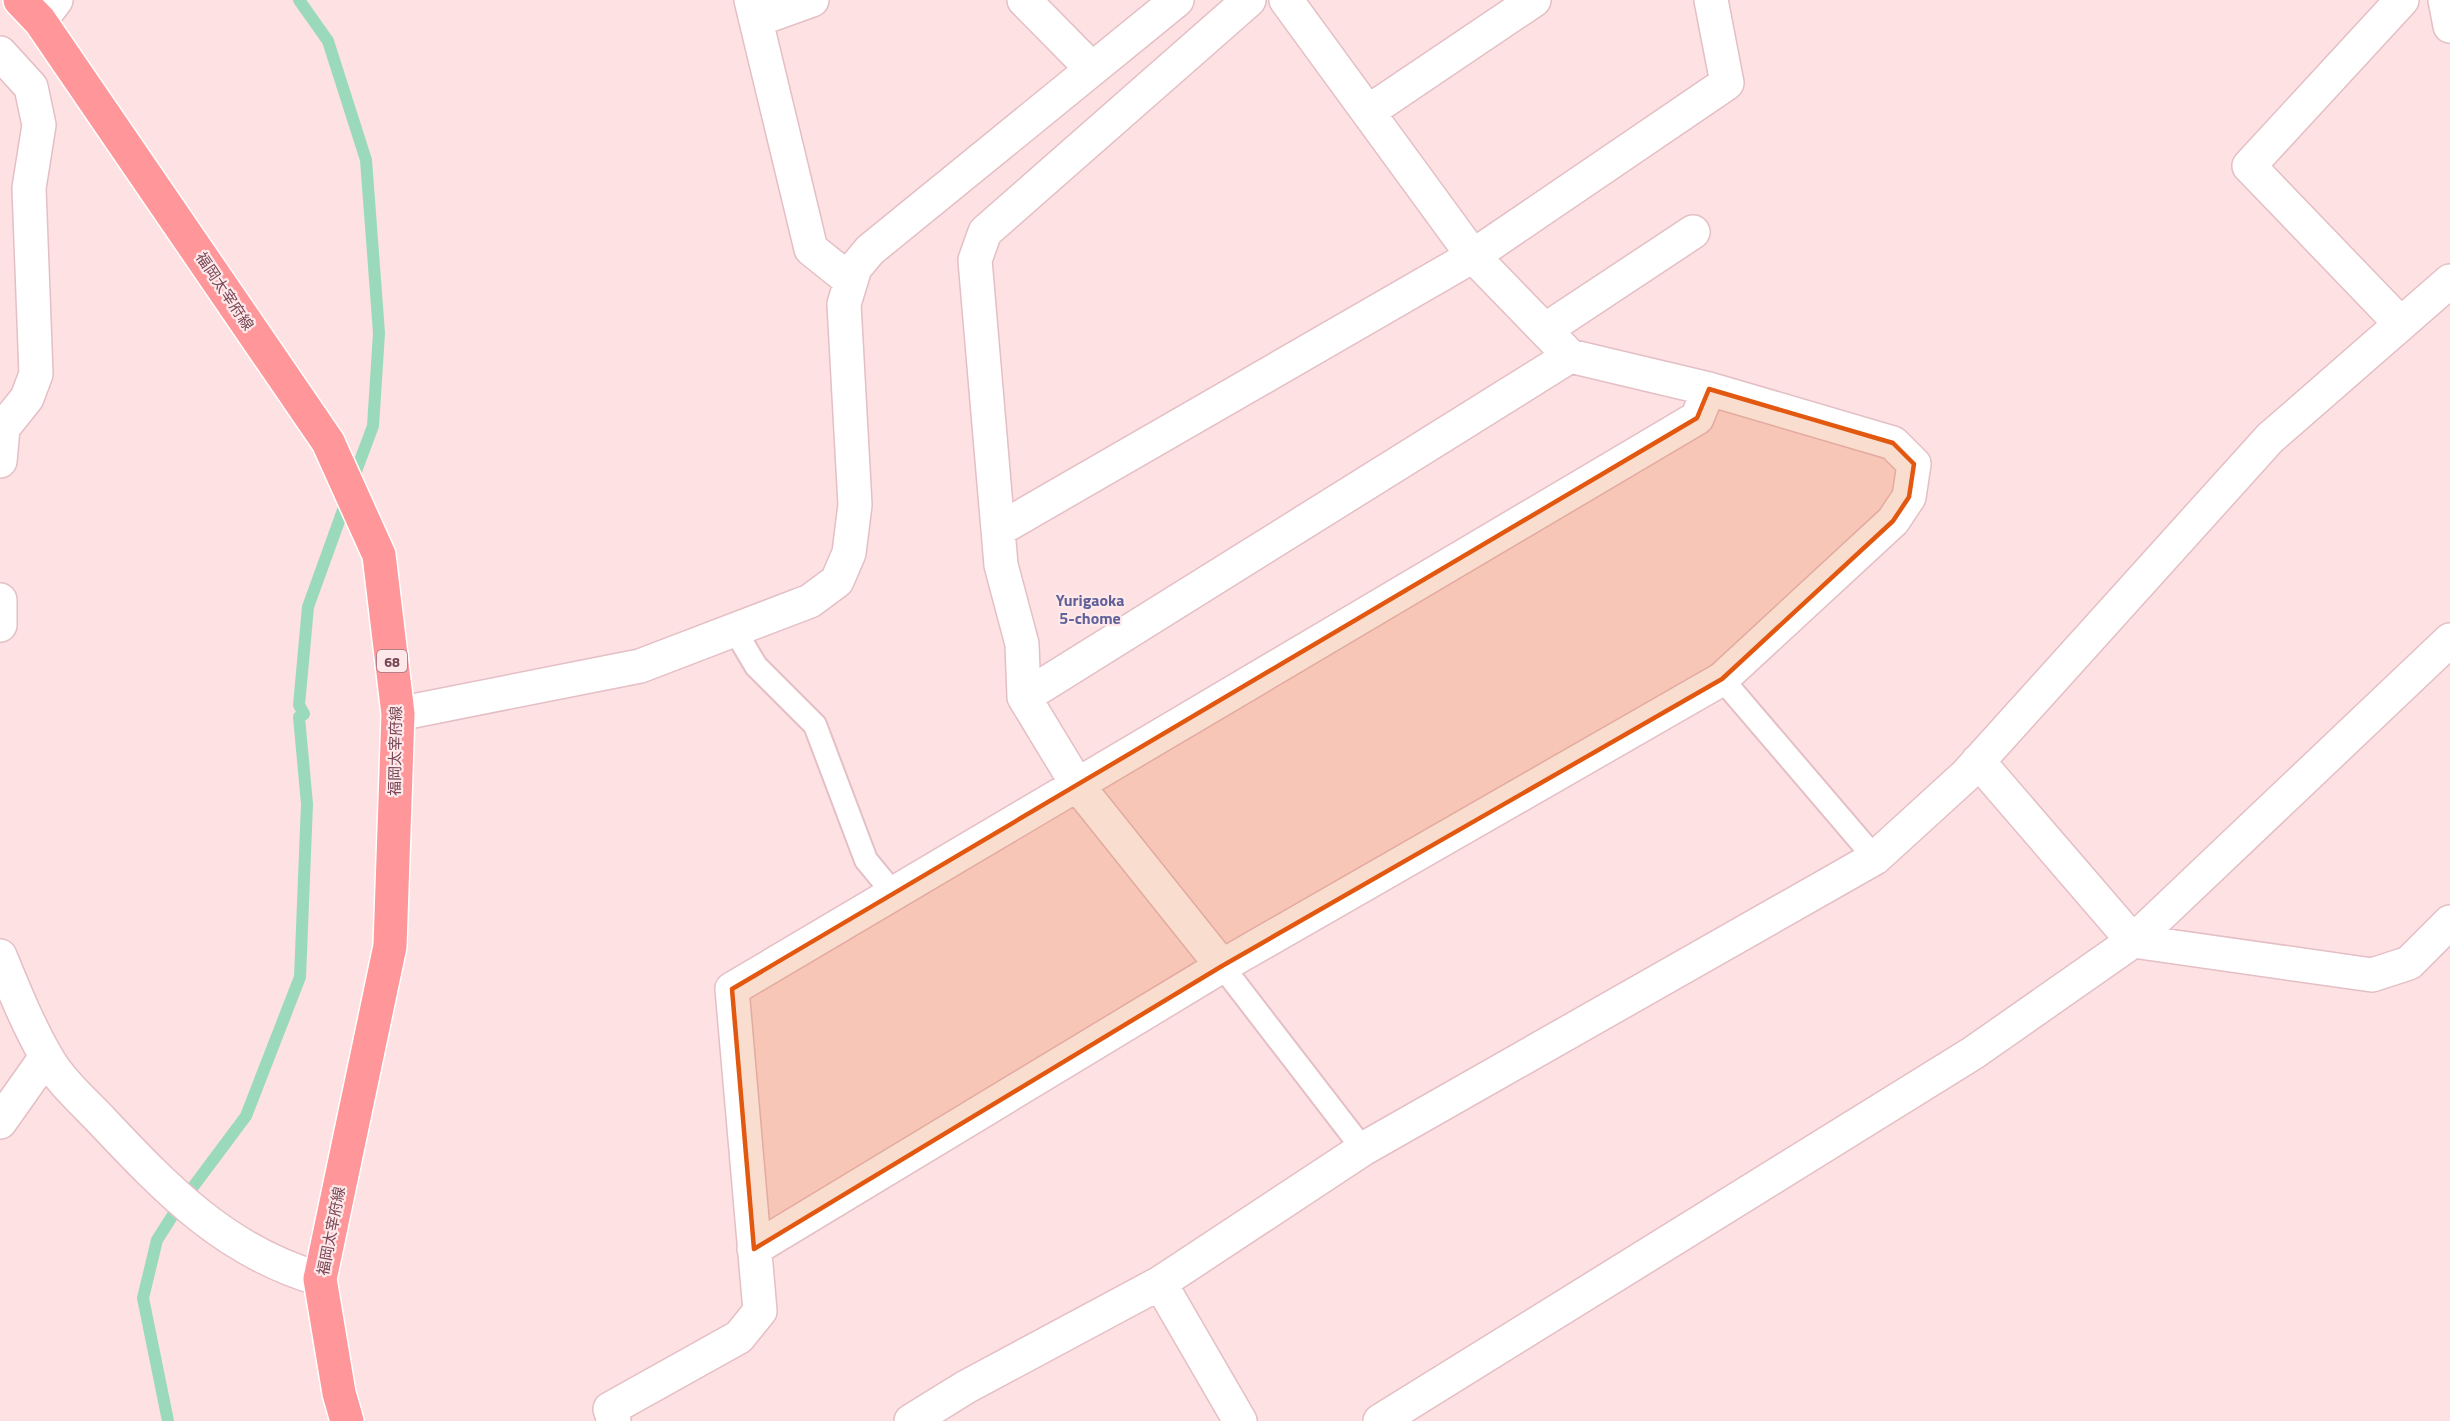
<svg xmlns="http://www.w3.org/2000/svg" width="2450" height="1421" viewBox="0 0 2450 1421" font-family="'Titillium Web','Noto Sans JP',sans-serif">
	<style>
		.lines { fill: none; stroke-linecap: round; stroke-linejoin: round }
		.stream { stroke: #9adaba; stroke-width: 12 }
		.service-casing { stroke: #e4bfc5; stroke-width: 26 }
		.minor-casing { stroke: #e4bfc5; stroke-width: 36 }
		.primary-casing { stroke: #fff; stroke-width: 36 }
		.service { stroke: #fff; stroke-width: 22 }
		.minor { stroke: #fff; stroke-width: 33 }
		.primary { stroke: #ff9699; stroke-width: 33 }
		.marked { fill: #e25810; fill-opacity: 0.2; stroke: #e25810; stroke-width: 4.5; stroke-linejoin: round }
		.labels { text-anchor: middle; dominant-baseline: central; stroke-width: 4.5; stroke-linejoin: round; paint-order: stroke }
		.shield { fill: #ffe8e9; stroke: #9f7781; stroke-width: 1.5 }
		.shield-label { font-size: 14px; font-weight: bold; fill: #764655 }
		.street-label { font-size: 15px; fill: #764655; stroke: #ffe8e9 }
		.neighbourhood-label { font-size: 16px; font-weight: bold; fill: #61619a; stroke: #ffe8e9 }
	</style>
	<rect width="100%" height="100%" fill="#fee1e2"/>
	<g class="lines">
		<path class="stream" d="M299,0L328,41L366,160L379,333L373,426L352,482
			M168,1421L143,1298L157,1240L178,1207L246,1116L300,977L307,804L299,717L304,714L299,705L308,607L347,499"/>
		<g class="service-casing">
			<path id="service" d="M734,629L756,666L815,725L866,860L894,894
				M1722,679L1875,858
				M1222,966L1363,1149"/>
		</g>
		<g class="minor-casing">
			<path id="minor" d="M751,0L811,249L851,281
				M1024,0L1092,69
				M2445,0L2450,26
				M756,20L812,0
				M40,21L56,0
				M0,53L31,87L39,125L29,188L36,374L27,398L3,428L0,461
				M1368,112L1534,0
				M2400,323L2249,166L2402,0
				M1545,330L1693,232
				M998,530L1473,256L1727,83L1711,0
				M0,600V625
				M1024,697L1570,356
				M398,714L640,666L810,601L837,581L849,553L855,505L844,304L855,268L870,250L1177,0
				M1978,761L2133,941L2372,975L2409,963L2450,922
				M0,956C14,990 28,1025 46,1056C59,1080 83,1101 102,1121C167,1190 226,1252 320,1279
				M1222,966L1078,786L1024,697L1022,644L1001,565L975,260L985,232L1249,0
				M0,1122L46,1057
				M754,1249L1222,966L1722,679L1893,521L1909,497L1914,464L1893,443L1709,389L1570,356L1473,256L1286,0
				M1160,1283L1240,1421
				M614,1421L610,1409L739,1337L760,1311L732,989L1697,418L1709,389
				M911,1421L966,1387L1160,1283L1363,1149L1875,858L1966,775L2270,438L2450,281
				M1380,1421L1973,1053L2133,941L2450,640"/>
		</g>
		<g class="primary-casing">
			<path id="primary" d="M20,0L40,21L328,442L379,555L398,714L390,946L320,1279L339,1393L347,1421"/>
		</g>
		<use href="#service" class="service"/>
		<use href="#minor" class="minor"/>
		<use href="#primary" class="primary"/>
	</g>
	<path class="marked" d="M1709,389L1893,443L1914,464L1909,497L1893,521L1722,679L1222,966L754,1249L732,989L1697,418Z"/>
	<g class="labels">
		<rect class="shield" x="377" y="650" width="30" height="22" rx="4.5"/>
		<g class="shield-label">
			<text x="392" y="661">68</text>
		</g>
		<g class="street-label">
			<text transform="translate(225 291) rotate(56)">福岡太宰府線</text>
			<text transform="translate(395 751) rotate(-89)">福岡太宰府線</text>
			<text transform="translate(331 1231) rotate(-79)">福岡太宰府線</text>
		</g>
		<g class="neighbourhood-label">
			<text x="1090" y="600">Yurigaoka<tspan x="1090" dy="18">5-chome</tspan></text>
		</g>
	</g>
</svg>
